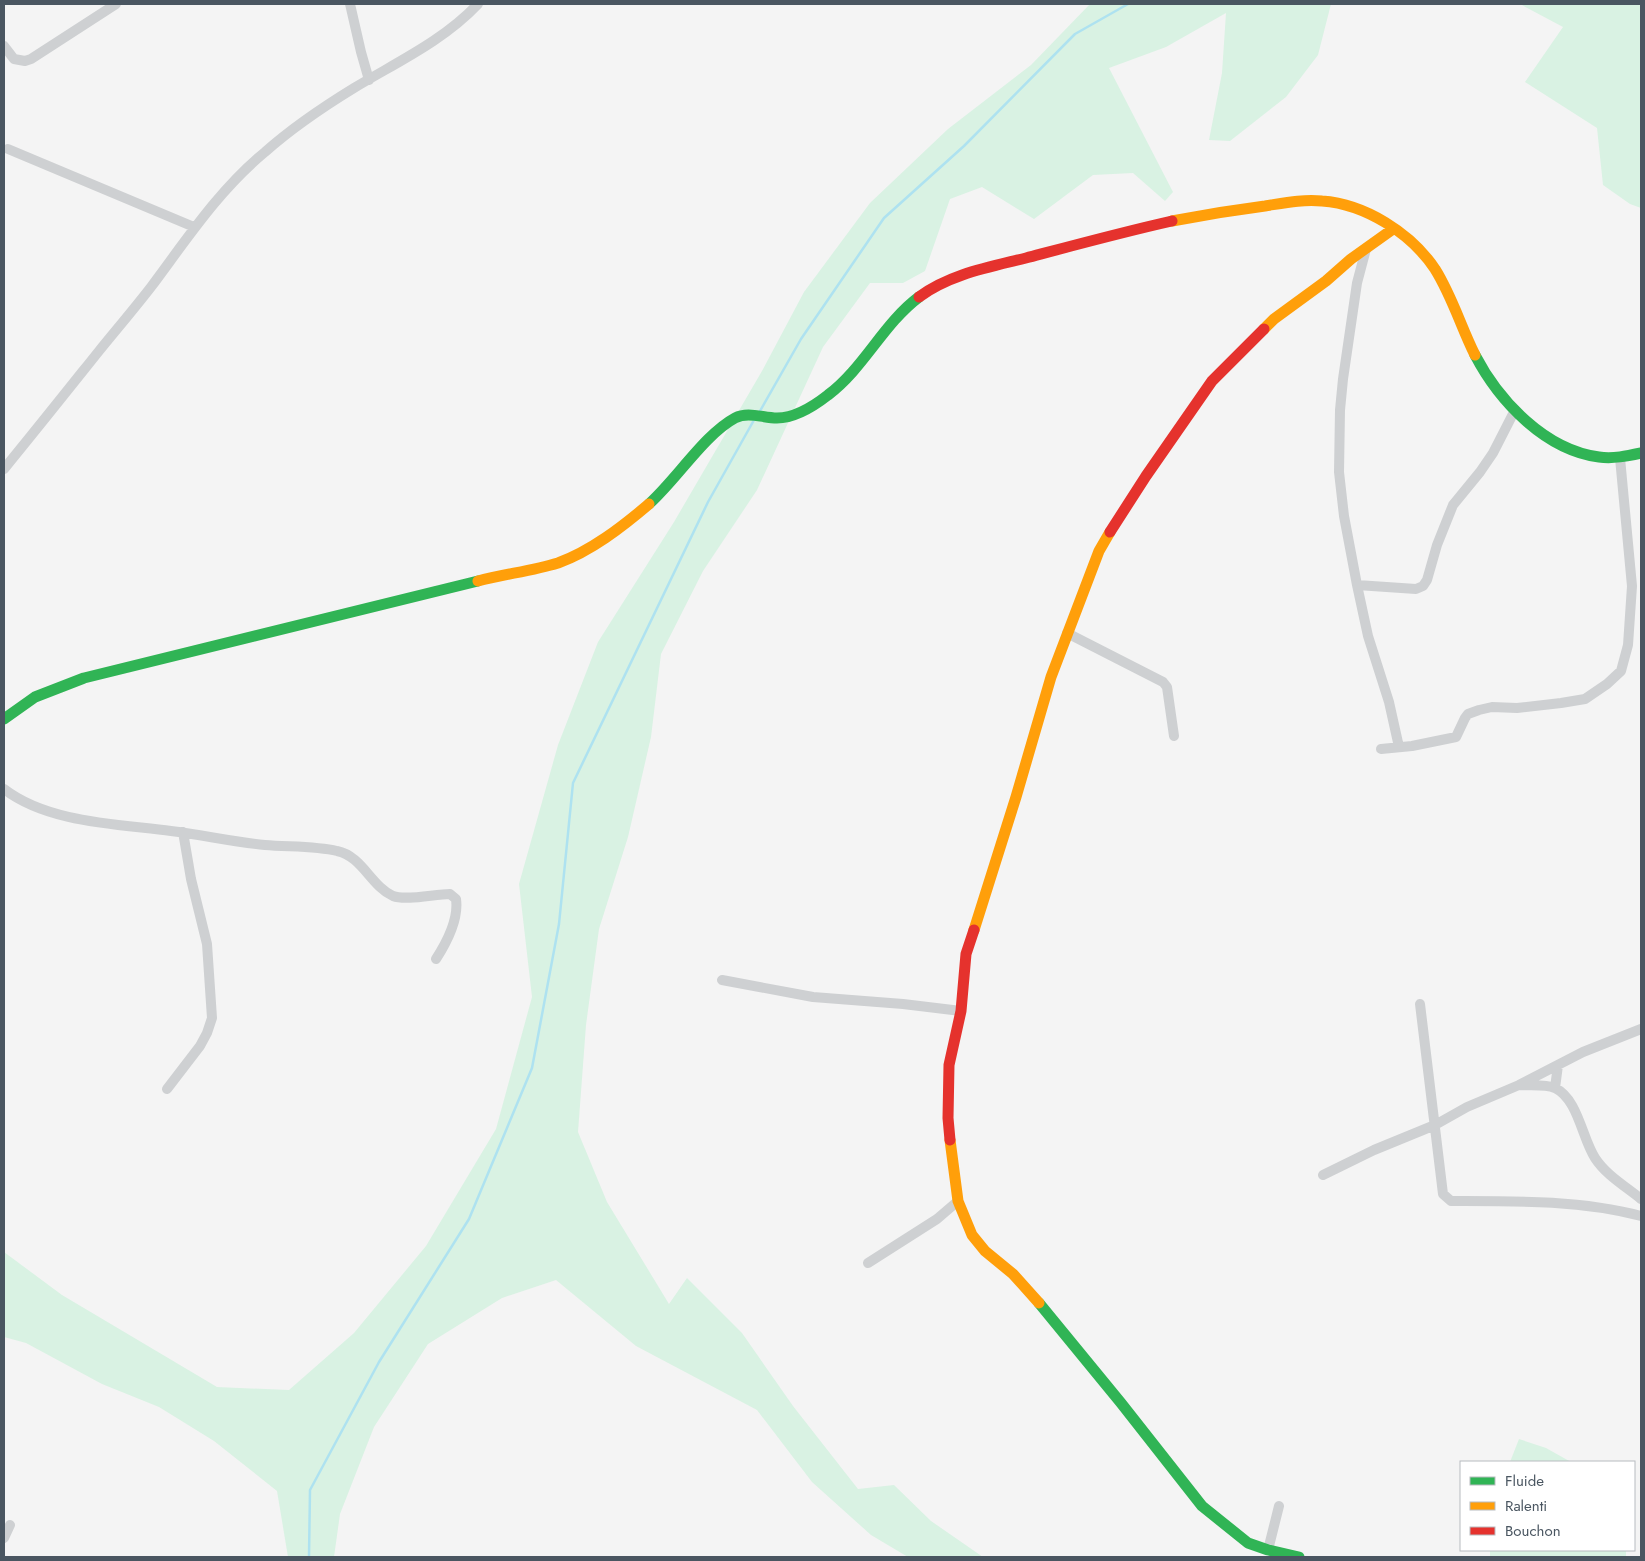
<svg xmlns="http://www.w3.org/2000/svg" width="1645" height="1561" viewBox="0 0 1645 1561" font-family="Jost,sans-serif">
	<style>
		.green { fill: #d9f2e3 }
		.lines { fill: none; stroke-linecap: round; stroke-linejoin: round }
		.stream { stroke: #aee2f0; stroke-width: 2.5 }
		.street { stroke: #ced0d2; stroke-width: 10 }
		.fast { stroke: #30b455; stroke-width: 11 }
		.slow { stroke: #ff9f0a; stroke-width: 11 }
		.jam { stroke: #e5322d; stroke-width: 11 }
	</style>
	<rect width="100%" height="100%" fill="#f4f4f4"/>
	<path class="green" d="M1090,4H1331L1318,55L1286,97L1230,141L1209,140L1222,73L1226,13L1166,47L1109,68L1173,192L1165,201L1133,173L1093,175L1034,219L982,187L950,199L925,271L903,283H870L823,347L757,490L703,571L661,654L651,737L628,837L599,929L586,1025L578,1132L607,1202L669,1304L687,1278L742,1333L793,1406L858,1489L894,1485L931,1521L983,1557H908L871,1535L812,1482L757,1410L636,1346L556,1280L502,1298L428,1344L374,1427L340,1514L334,1557H288L277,1491L214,1441L159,1407L102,1384L26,1343L4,1337V1252L62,1295L217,1387L289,1390L354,1333L426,1246L496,1129L532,997L519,884L558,745L598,642L674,522L762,371L804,292L870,203L948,129L1031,65Z
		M1520,4H1641V208L1630,204L1603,185L1597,128L1525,82L1563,27Z
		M1519,1439L1546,1448L1571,1462H1510Z
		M1490,1550H1626V1557H1490Z"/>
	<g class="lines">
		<path class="stream" d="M760,411L801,339L884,218L964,146L1075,34L1128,4
			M309,1557L310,1490L379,1362L469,1219L532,1068L559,924L573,783L708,502L754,420"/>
		<path class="street" d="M350,4L361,52L369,80
			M4,46L14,59L25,61L31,59L116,4
			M8,149L194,227
			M1366,249L1357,283L1343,379L1340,410L1339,472L1344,516L1357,585L1368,636L1389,702L1399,747
			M4,469C36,430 67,391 99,351C116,330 134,309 151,287C187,239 218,191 265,152C292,128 323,107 354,88C397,62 443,41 478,4
			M1357,585L1416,589L1423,586L1427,580L1437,545L1453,505L1480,472L1493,453L1515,410
			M1067,633L1163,682L1167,687L1174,736
			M1381,749L1412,746L1456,737L1465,718L1468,714L1479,710L1492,707L1517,708L1561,703L1585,699L1607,684L1621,671L1628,645L1632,586L1620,458
			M4,789C48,823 118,824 171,831C203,835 234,842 265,845C288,847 316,846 337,851C362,856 371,886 393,896C406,901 435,894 450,894L456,899C459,920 447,942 436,959
			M722,980L813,997L903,1004L961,1011
			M1420,1004L1443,1194L1451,1201C1514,1201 1580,1200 1641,1216
			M1520,1085C1530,1086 1545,1084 1555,1088C1578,1099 1582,1138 1595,1158C1606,1175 1625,1186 1641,1199
			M1555,1088L1558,1065
			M167,1089L200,1046L207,1033L212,1018L207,944L191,879L183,832
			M1323,1175L1374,1150L1435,1125L1467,1107L1519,1085L1583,1052L1641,1029
			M868,1263L937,1219L958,1201
			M4,1538L10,1525
			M1268,1550L1279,1506"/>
		<path class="fast" d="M1475,355C1499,401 1545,450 1599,457C1613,459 1627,456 1641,453
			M649,504C676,480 705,434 735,418C748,411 763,418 777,418C796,418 814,406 828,395C864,368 883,324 919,297
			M4,719L35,697L84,678L478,581
			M1039,1303L1121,1403L1202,1506L1248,1543L1268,1550L1299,1557"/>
		<path class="slow" d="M1172,221C1203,215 1234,210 1265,206C1284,203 1303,199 1322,201C1365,204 1411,233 1435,269C1452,296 1461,327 1475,355
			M1264,329L1274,319L1326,281L1351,259L1393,229
			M478,581C504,574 532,571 558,563C591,551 622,527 649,504
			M974,930L1016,797L1051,677L1099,551L1110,532
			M950,1140L958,1201L972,1235L985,1251L1013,1274L1039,1303"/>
		<path class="jam" d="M919,297C950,274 990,267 1026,258C1075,245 1123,232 1172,221
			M1110,532L1146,476L1212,381L1264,329
			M950,1140L948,1118L949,1065L961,1011L966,954L974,930"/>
	</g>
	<rect width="1645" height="1561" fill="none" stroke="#4a5661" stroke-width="10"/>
	<rect x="1460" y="1461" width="175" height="90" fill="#ffffff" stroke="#b7bbc0"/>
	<rect x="1470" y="1477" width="25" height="8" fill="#30b455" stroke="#b7bbc0"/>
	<text x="1505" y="1486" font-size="15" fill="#4a5661">Fluide</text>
	<rect x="1470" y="1502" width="25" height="8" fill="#ff9f0a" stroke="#b7bbc0"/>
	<text x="1505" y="1511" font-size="15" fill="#4a5661">Ralenti</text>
	<rect x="1470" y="1527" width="25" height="8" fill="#e5322d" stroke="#b7bbc0"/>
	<text x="1505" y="1536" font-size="15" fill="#4a5661">Bouchon</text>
</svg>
